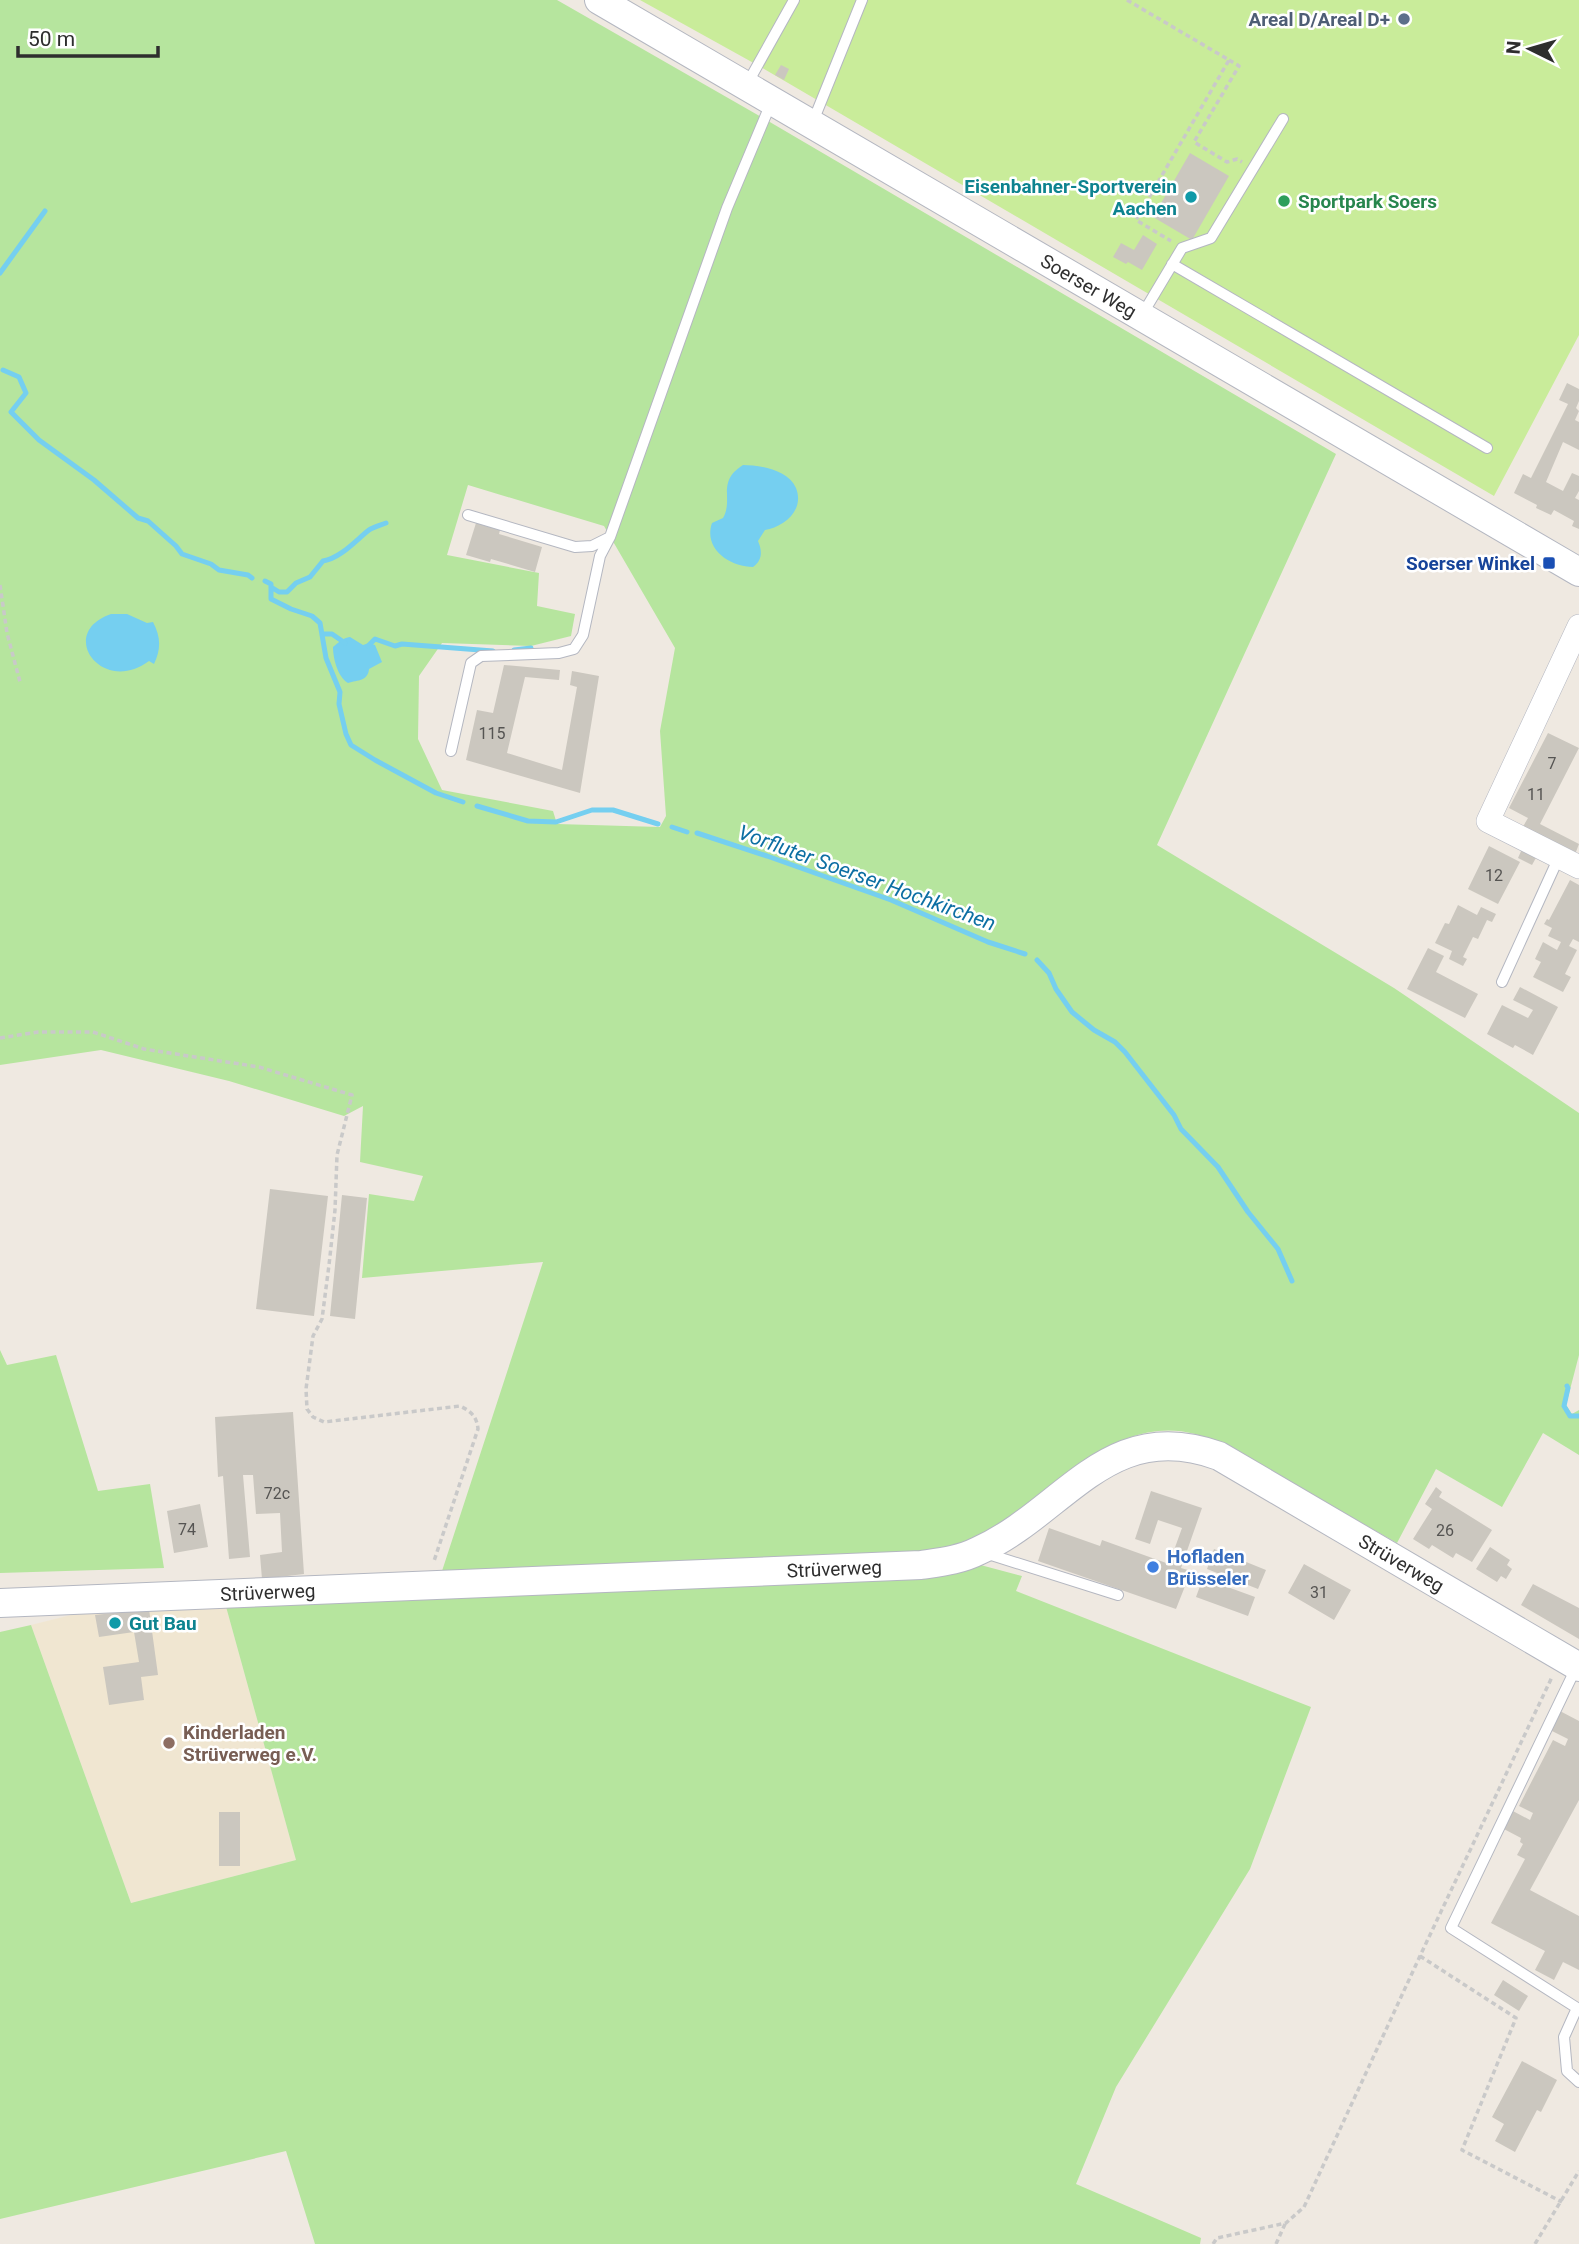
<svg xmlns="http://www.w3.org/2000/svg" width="1579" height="2244" viewBox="0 0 1579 2244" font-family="Roboto,sans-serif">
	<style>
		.education { fill: #f0e6d1 }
		.green { fill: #b6e59e; fill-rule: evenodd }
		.pitch { fill: #c9ec9a }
		.water { fill: #75cff0 }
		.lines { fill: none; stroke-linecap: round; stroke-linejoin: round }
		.stream { stroke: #75cff0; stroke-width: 5 }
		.building { fill: #cbc7bf }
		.service-casing { stroke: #b4b7c1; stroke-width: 12 }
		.minor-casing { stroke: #b4b7c1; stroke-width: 24 }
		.tertiary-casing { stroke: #b4b7c1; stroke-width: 30 }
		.path { stroke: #c9c9c9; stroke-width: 3.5; stroke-dasharray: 5 3.5; stroke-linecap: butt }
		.service { stroke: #fff; stroke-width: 10 }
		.minor { stroke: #fff; stroke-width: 23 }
		.tertiary { stroke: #fff; stroke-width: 28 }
		.service-dot { fill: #5c6f8a; stroke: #fff; stroke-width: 2.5 }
		.culture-dot { fill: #0f9aa8; stroke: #fff; stroke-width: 2.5 }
		.leisure-dot { fill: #2e9e5b; stroke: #fff; stroke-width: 2.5 }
		.transit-dot { fill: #1a4fb4; stroke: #fff; stroke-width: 2.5 }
		.shop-dot { fill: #3f7fe0; stroke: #fff; stroke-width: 2.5 }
		.education-dot { fill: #8d6e63; stroke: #fff; stroke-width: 2.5 }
		.labels { text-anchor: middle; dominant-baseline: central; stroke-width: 5; stroke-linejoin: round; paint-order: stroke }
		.number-label { font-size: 16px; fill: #555452 }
		.service-label { font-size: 19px; font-weight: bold; fill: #4e5e75; stroke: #fff; text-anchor: end }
		.culture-label { font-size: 19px; font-weight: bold; fill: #0d838f; stroke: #fff; text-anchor: end }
		.leisure-label { font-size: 19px; font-weight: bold; fill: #27864d; stroke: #fff; text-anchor: start }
		.street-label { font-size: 19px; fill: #2e2e2e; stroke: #fff }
		.transit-label { font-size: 19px; font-weight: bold; fill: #164399; stroke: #fff; text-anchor: end }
		.shop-label { font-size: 19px; font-weight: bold; fill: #366cbe; stroke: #fff; text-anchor: start }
		.education-label { font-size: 19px; font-weight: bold; fill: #785e54; stroke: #fff; text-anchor: start }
		.water-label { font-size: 21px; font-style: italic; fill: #0d6fa3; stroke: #fff }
	</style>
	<rect width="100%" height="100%" fill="#efe9e1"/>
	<path class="education" d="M225,1603L296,1860L131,1903L31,1625L87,1611Z"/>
	<path class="green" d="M0,0H557L763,118L1336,454L1157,845L1394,988L1579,1113V1355L1566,1405L1572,1414L1579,1410V1455L1543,1433L1502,1507L1436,1469L1397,1543L1220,1443C1212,1440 1203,1436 1195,1434C1109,1412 1044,1503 975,1538C959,1546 941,1549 924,1553L442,1571L543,1262L362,1278L369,1194L414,1201L423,1176L360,1162L363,1106L344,1116L229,1081L101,1050L0,1065ZM468,485L604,526L675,648L660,731L666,816L660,827L557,824L553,811L442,790L418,739L419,676L442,643L531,646L571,636L575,614L537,606L539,573L447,555Z
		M0,1350L7,1365L56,1355L98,1491L150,1484L164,1568L0,1573Z
		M973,1563L1022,1576L1016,1591L1311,1707L1250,1869L1116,2087L1076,2184L1201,2238L1200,2244H315L286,2151L0,2219V1632L31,1625L131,1903L296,1860L225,1603Z"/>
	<path class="pitch" d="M640,0H1579V335L1494,496L759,66Z"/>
	<path class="water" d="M743,465C760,465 788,470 796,488C805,511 783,527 765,530L758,541C762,550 763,560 753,567C730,567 703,549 712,523L723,518C734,499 716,482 743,465Z
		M111,614H127L147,623L153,622C161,637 161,649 154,664L149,661C102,696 56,633 111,614Z
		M350,637L363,645L369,643L375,645L382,662L369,669C368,681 358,680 348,683C338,677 333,659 333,647C339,642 343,638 350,637Z"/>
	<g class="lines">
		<path class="stream" d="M0,273L45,211
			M3,370L19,377L26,393L11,412L39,440L94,480L138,518L148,521L176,546L182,554L211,564L219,570L248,575L252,578
			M265,581L271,584V599L291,609L312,616L320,623L326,658L340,692L339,704L346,734L351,745L375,760L436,793L463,802
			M271,587L279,592H287L296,583L310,577L323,561C341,558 356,540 369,530C373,527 381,525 386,523
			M322,634H332L345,643
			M368,646L375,639L395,646L402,644L493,651
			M514,650L531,648
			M477,806L528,821L556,822L592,810H613L658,824
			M672,827L687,832
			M697,833L767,856L891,900L988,942L1025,954
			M1037,960L1049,973L1056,989L1072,1012L1094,1030L1115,1042L1125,1052L1174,1115L1181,1129L1218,1167L1248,1212L1278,1249L1292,1281
			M1567,1386L1568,1388L1564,1406L1570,1416H1579"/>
	</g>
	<path class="building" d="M781,65L789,69L784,80L775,75Z
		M1190,153L1229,176L1192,240L1153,217Z
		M1143,235L1157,244L1142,270L1128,262L1126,264L1113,257L1121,243L1134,250Z
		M1567,383L1579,389V401L1576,408L1579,411L1575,420L1579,422V450L1563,442L1546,482L1563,491L1572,473L1579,476V491L1575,498L1579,500V529L1572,526L1574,521L1554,510L1551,515L1536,508L1537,505L1514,493L1523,474L1531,478L1568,404L1559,400Z
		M476,523L500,530L499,534L542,547L535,572L491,559L490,562L466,555Z
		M504,665L560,670L559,680L525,677L507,753L562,770L577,687L570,685L572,671L599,676L580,793L466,760L477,710L493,713Z
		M1548,733L1579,748L1540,824L1579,844L1574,857L1521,830L1528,818L1509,808Z
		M1489,846L1520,862L1498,904L1468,889Z
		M1522,849L1537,856L1532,865L1518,858Z
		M1570,880L1579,885V942L1573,939L1569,946L1577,950L1565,974L1571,977L1563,992L1533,977L1541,962L1535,959L1543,942L1557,950L1561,942L1548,936L1552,928L1544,924L1547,919L1549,920Z
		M1458,905L1477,915L1481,907L1496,914L1492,922L1487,920L1478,939L1473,937L1463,957L1467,959L1463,966L1449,959L1452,951L1435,943L1445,923L1449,924Z
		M1428,948L1444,956L1436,972L1478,994L1465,1018L1407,989Z
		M1520,987L1558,1007L1533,1055L1515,1045L1513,1048L1487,1034L1502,1005L1528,1018L1533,1010L1513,1000Z
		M270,1189L328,1196L314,1316L256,1309Z
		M342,1195L367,1198L355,1319L330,1316Z
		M293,1412L304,1574L262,1579L260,1555L282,1552L280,1513L256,1514L253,1475H243L250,1557L229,1559L223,1476L218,1477L215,1417Z
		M1436,1487L1442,1492L1439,1497L1492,1530L1472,1562L1456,1553L1453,1558L1432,1545L1429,1549L1413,1539L1432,1509L1425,1504Z
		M1151,1491L1202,1508L1181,1568L1191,1571L1176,1609L1038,1561L1049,1528L1100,1546L1102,1540L1169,1564L1182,1528L1158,1520L1150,1544L1135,1539Z
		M200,1504L208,1547L174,1553L167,1511Z
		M1490,1547L1510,1560L1507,1565L1512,1569L1506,1579L1501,1576L1497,1582L1476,1569Z
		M1214,1549L1266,1570L1258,1589L1207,1569Z
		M1304,1564L1351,1590L1334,1620L1288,1593Z
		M1203,1578L1255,1597L1248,1616L1196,1597Z
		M1533,1584L1579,1608V1639L1521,1605Z
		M149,1609L158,1675L141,1677L144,1700L109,1705L103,1667L139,1662L134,1632L99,1637L95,1615Z
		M1558,1710L1579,1721V1800L1530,1890L1579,1916V1970L1563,1962L1554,1980L1535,1970L1545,1951L1491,1923L1525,1859L1517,1855L1523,1844L1520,1842L1521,1838L1502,1828L1511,1810L1530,1820L1533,1813L1519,1806L1553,1740L1565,1746L1568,1739L1548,1729Z
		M219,1812H240V1866H219Z
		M1503,1980L1528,1996L1519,2011L1494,1995Z
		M1522,2061L1557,2080L1541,2112L1537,2110L1515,2152L1495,2141L1504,2124L1492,2117Z"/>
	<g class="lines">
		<g class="service-casing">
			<path id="service" d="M746,86L794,0
				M812,124L862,0
				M1172,264L1487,448
				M1142,315L1182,248L1211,238L1283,119
				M468,515L575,547L592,546L610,537L727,208L771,103
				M451,751L471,663L481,656L559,653L574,649L583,635L600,556L610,537
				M1502,982L1559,857
				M985,1553L1118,1595
				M1576,1668L1451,1928L1577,2008L1564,2037L1567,2071L1579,2082"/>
		</g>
		<g class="minor-casing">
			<path id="minor" d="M1579,626L1488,821L1579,867"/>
		</g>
		<g class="tertiary-casing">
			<g id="tertiary">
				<path id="s1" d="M599,0L1579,572"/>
				<path id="s2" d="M0,1603L921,1565C941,1562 960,1560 978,1551C1065,1512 1108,1415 1219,1456L1579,1667"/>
			</g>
		</g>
		<path class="path" d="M1127,0L1229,60L1136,220L1171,241
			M1229,60L1239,66L1194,142L1227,162L1237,159L1242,162
			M0,585L7,633L20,682
			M0,1038L38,1032H93L144,1049L259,1067L352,1095L337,1155L335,1210L329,1265L322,1319L313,1336L306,1389L307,1409L313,1417L324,1422L460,1406C471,1411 477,1417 478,1429L434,1561
			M1420,1956L1516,2018L1462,2150L1562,2202
			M1213,2244L1217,2238L1286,2223L1304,2207L1420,1956L1552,1677
			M1276,2244L1285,2224
			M1535,2244L1579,2171"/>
		<use href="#service" class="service"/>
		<use href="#minor" class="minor"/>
		<use href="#tertiary" class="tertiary"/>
	</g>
	<circle class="service-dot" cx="1404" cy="19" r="7"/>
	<g class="culture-dot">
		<circle cx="1191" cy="197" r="7"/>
		<circle cx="115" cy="1623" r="7"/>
	</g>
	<circle class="leisure-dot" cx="1284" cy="201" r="7"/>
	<rect class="transit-dot" x="1542" y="556" width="14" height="14" rx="3.5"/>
	<circle class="shop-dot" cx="1153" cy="1567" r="7"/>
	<circle class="education-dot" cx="169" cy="1743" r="7"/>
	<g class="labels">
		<g class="number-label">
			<text x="492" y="733">115</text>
			<text x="1552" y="763">7</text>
			<text x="1536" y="794">11</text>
			<text x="1494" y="875">12</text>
			<text x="277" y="1493">72c</text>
			<text x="187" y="1529">74</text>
			<text x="1445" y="1530">26</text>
			<text x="1319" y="1592">31</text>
		</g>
		<g class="service-label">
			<text x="1390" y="19">Areal D/Areal D+</text>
		</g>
		<g class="culture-label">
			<text x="1177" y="186">Eisenbahner-Sportverein<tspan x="1177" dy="22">Aachen</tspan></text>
			<text x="129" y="1623" text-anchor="start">Gut Bau</text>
		</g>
		<g class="leisure-label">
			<text x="1298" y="201">Sportpark Soers</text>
		</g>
		<g class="street-label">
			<text stroke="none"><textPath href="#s1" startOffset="567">Soerser Weg</textPath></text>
			<text stroke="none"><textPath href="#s2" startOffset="1465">Strüverweg</textPath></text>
			<text stroke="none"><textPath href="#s2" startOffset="835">Strüverweg</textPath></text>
			<text stroke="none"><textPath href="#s2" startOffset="268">Strüverweg</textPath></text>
		</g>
		<g class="transit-label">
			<text x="1535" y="563">Soerser Winkel</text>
		</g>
		<g class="shop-label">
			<text x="1167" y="1556">Hofladen<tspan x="1167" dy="22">Brüsseler</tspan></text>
		</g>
		<g class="education-label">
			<text x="183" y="1732">Kinderladen<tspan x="183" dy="22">Strüverweg e.V.</tspan></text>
		</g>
		<g class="water-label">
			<text transform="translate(867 878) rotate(20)">Vorfluter Soerser Hochkirchen</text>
		</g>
	</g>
	<g transform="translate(1530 49) rotate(275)" stroke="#ffffff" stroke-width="5" paint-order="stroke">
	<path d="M0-5L12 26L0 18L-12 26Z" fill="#2e2e2e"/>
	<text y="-10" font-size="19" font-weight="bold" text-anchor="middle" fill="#2e2e2e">N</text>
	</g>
	<path d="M18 46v10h140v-10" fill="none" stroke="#2e2e2e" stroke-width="3.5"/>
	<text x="28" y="46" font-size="21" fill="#2e2e2e" stroke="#ffffff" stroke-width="5" paint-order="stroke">50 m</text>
</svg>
